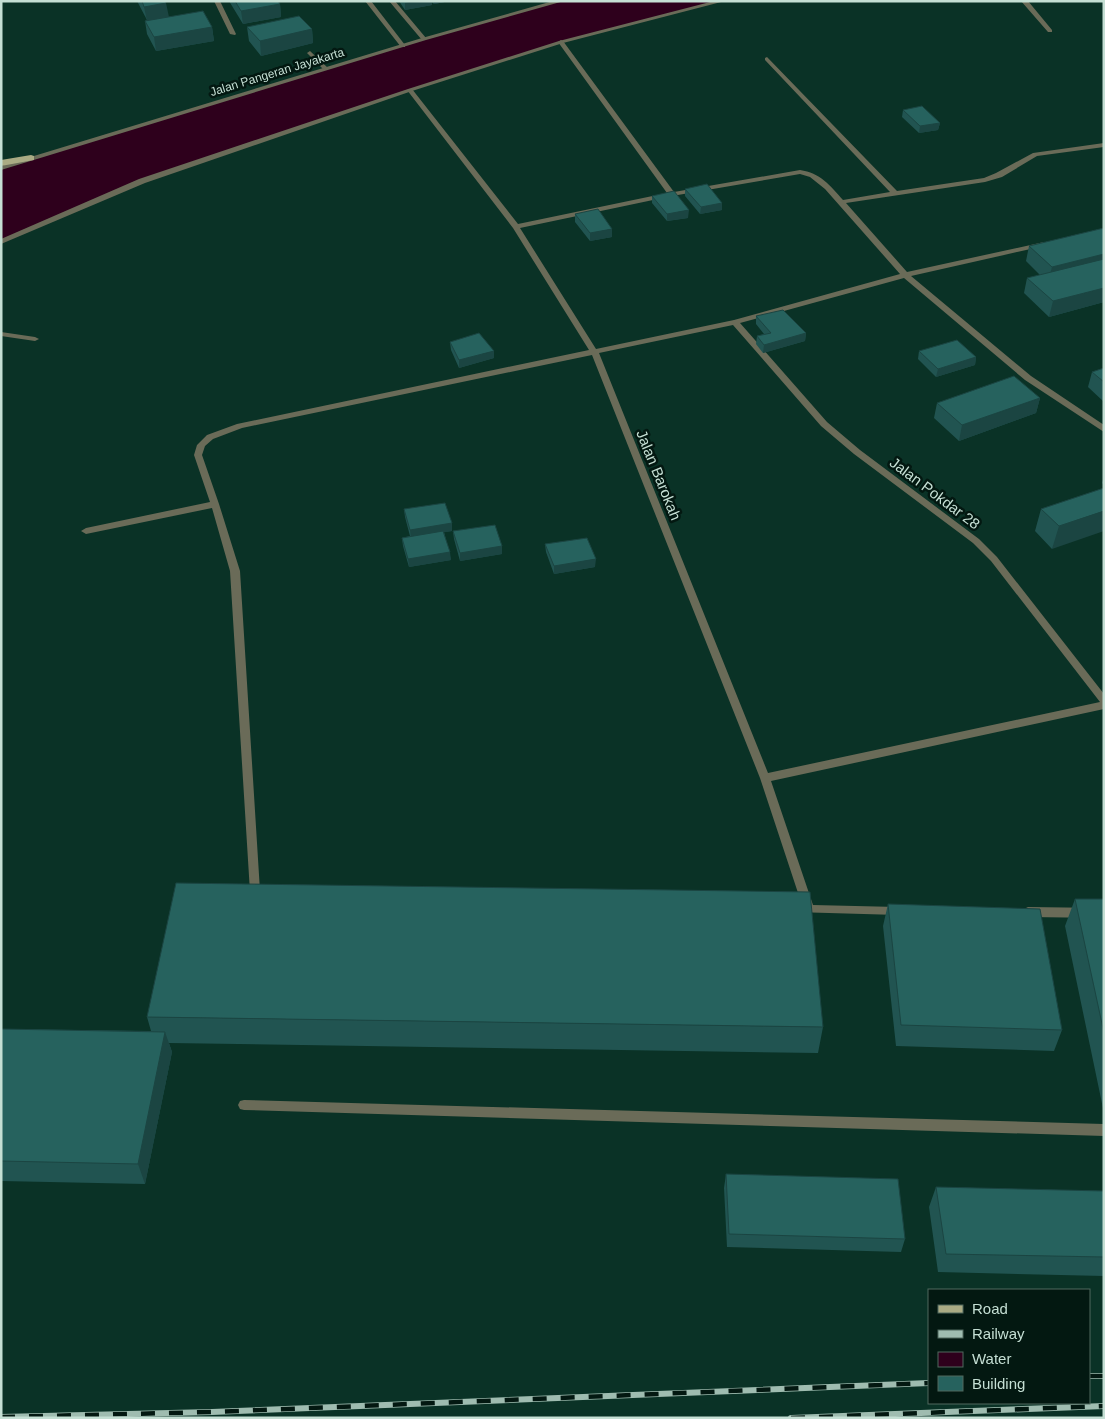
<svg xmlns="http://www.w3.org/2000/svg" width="1105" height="1419" viewBox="0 0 1105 1419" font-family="Arial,sans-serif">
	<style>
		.water { fill: #2e001c }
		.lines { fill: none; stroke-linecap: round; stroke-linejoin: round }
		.service { fill: #6a6b58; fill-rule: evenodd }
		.minor { fill: #6a6b58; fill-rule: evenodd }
		.tertiary { fill: #6a6b58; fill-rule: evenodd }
		.primary { fill: #aaab84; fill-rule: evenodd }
		.rail-casing { stroke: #9fbcb0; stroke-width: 6 }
		.rail { stroke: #031811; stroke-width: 4.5; stroke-dasharray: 14; stroke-linecap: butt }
		.wall { fill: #215451 }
		.shaded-wall { fill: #1b4542 }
		.building { fill: #26625e; stroke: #1b4542 }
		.labels { text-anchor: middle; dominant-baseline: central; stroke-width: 5; stroke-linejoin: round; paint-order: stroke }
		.far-street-label { font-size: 12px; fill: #c5dfd4; stroke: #031811 }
		.street-label { font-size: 15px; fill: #c5dfd4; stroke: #031811 }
	</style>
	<rect width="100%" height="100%" fill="#0a3226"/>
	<path class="water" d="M561,1H722L561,42L410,90L142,181L1,242V168L403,46Z"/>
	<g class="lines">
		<path class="service" d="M310,51L328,68V70H324L307,53Z
			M1,332L35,337L39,339L35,341L1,336Z
			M244,1100L1104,1124V1136L244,1110L240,1109L238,1105L240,1101Z"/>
		<path class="minor" d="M214,1H220L236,34L235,35L230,34Z
			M365,1H371L405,45V47H401Z
			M389,1H395L426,38V40H422Z
			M1021,1H1028L1052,30V32H1048Z
			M561,40L563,41L674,192L800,170C820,173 830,185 843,200L890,192L765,60V58L767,57L897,191L984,178L996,173L1033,153L1104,143V147L1037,156L1002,177L985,182L846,203L907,272L1044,242V246L911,276L1031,376L1104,425V432L1025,380L904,278L740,323L827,422L860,450L979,539L997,557L1104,694V709L771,781L813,905L898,907L902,908L904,911L902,914L898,915L794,912L792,909L794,906L802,905L760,778L592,355L242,428L213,439L205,446L202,455L219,504L240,571L260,891L264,897L262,900L258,901L254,900L250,892L230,571L212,508L86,534L81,531L86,528L210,502L194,455L197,445L207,435L237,424L589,350L513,228L407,90L412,89L518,224L667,193L558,42ZM800,174L810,177L825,189L900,274L734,320L596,349L520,228L672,196ZM733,325L821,426L854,454L973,543L991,561L1100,702L768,773L599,353Z
			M1028,907L1104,908V918L1028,917L1024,915L1022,912L1024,909Z"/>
		<path class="tertiary" d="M553,1H564L426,40L1,170V166L422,38Z
			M714,1H725L563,43L412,91L145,183L1,244V239L139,179L408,89L559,41Z"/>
		<path class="primary" d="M31,155L34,156V160L1,166V160Z"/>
		<g class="rail-casing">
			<path id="rail" d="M1089,1376H1104
				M1,1417L212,1412L929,1383
				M791,1418L1104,1406"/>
		</g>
		<use href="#rail" class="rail"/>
	</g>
	<path class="wall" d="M137,1H165L168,17L212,27L214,41L156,51L147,34L145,21L147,20Z
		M229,1H278L280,4L281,17L243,24Z
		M399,1H450L434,4L432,2V5L405,10Z
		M247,27L312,29L313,43L261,56L249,41Z
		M903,110L940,123L938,130L919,133L902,117Z
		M685,189L722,203V210L700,214L685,196Z
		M652,196L688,218L667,221L652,203Z
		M575,214L612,237L590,241L575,222Z
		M1104,228V302L1049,317L1024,293L1027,278L1040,275L1026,261L1029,246Z
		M756,316L806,333L805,341L763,353L756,344L757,336L764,334L756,324Z
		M450,342L494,358L459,368L451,350Z
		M919,351L976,357L975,365L936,377L918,359Z
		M1104,368V402L1088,387L1092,372Z
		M1040,398L1036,413L959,441L934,418L937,403Z
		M1104,477V485L1102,483Z
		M1104,488L1052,549L1035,531L1041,509Z
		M404,509L452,523V531L444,532L451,560L409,567L403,546L402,538L410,536L405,517Z
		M453,531L502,546V554L460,561L454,539Z
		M545,544L595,567L554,574L546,552Z
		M1075,899H1104V1113L1065,926Z
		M888,904L1062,1030L1054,1051L896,1046L883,926Z
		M147,1017L823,1027L818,1053L169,1043L172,1052L145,1184L1,1181V1029L151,1031Z
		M726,1174L905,1239L901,1252L727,1247L724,1188Z
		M936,1187L1104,1191V1276L938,1272L929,1207Z"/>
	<path class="shaded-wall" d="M414,1H432V5L405,10V3Z
		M433,1H450L434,4Z
		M166,3L169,17L147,21L144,7Z
		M280,4L281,17L243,24L241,11Z
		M212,27L214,41L156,51L154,37Z
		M312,29L313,43L261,56L260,41Z
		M940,123L938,130L919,133L920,126Z
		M722,203V210L700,214L701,207Z
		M689,210L688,218L667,221V214Z
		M612,229V237L590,241V233Z
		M1104,254V269L1048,282L1052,267Z
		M1104,288V302L1049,317L1053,301Z
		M806,333L805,341L763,353L764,345Z
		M494,351V358L459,368V360Z
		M976,357L975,365L936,377L938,369Z
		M1040,398L1036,413L959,441L962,425Z
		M1104,511V531L1052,549L1059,526Z
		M452,523V531L411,538L410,530Z
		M502,546V554L460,561V553Z
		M450,552L451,560L409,567L408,559Z
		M596,559L595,567L554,574V566Z
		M165,1032L172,1052L145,1184L138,1164Z"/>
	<path class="building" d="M142,1H165L166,3L144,7Z
		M235,1H278L280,4L241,11Z
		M203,11L212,27L154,37L145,21Z
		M299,16L312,29L260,41L247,27Z
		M922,106L940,123L920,126L903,110Z
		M707,184L722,203L701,207L685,189Z
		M674,191L689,210L667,214L652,196Z
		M598,209L612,229L590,233L575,214Z
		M1104,228V254L1052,267L1029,246Z
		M1104,259V288L1053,301L1027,278Z
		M783,310L806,333L764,345L757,336L771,333L756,316Z
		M479,333L494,351L459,360L450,342Z
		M957,340L976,357L938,369L919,351Z
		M1104,368V382L1092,372Z
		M1014,376L1040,398L962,425L937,403Z
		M1104,488V511L1059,526L1041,509Z
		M445,503L452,523L410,530L404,509Z
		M495,525L502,546L460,553L453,531Z
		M443,531L450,552L408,559L402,538Z
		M587,538L596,559L554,566L545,544Z
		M176,883L810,892L823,1027L147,1017Z
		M1075,899H1104V1033Z
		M888,904L1040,909L1062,1030L901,1025Z
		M1,1029L165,1032L138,1164L1,1161Z
		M726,1174L898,1179L905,1239L729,1234Z
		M936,1187L1104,1191V1257L946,1254Z"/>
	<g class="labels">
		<g class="far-street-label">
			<text transform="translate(277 72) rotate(-17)">Jalan Pangeran Jayakarta</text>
		</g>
		<g class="street-label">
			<text transform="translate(659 475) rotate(68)">Jalan Barokah</text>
			<text transform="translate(935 493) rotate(37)">Jalan Pokdar 28</text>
		</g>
	</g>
	<rect width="1105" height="1419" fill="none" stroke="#c5dfd4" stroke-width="5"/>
	<rect x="928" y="1289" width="162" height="115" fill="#031811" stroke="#51685f"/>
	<rect x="938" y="1305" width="25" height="8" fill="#aaab84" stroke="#51685f"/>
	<text x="972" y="1314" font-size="15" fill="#c5dfd4">Road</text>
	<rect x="938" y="1330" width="25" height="8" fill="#9fbcb0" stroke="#51685f"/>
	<text x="972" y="1339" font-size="15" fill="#c5dfd4">Railway</text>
	<rect x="938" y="1352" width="25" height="15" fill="#2e001c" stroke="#51685f"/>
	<text x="972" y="1364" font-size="15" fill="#c5dfd4">Water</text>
	<rect x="938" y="1376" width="25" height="15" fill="#26625e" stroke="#51685f"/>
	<text x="972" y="1389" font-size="15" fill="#c5dfd4">Building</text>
</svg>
